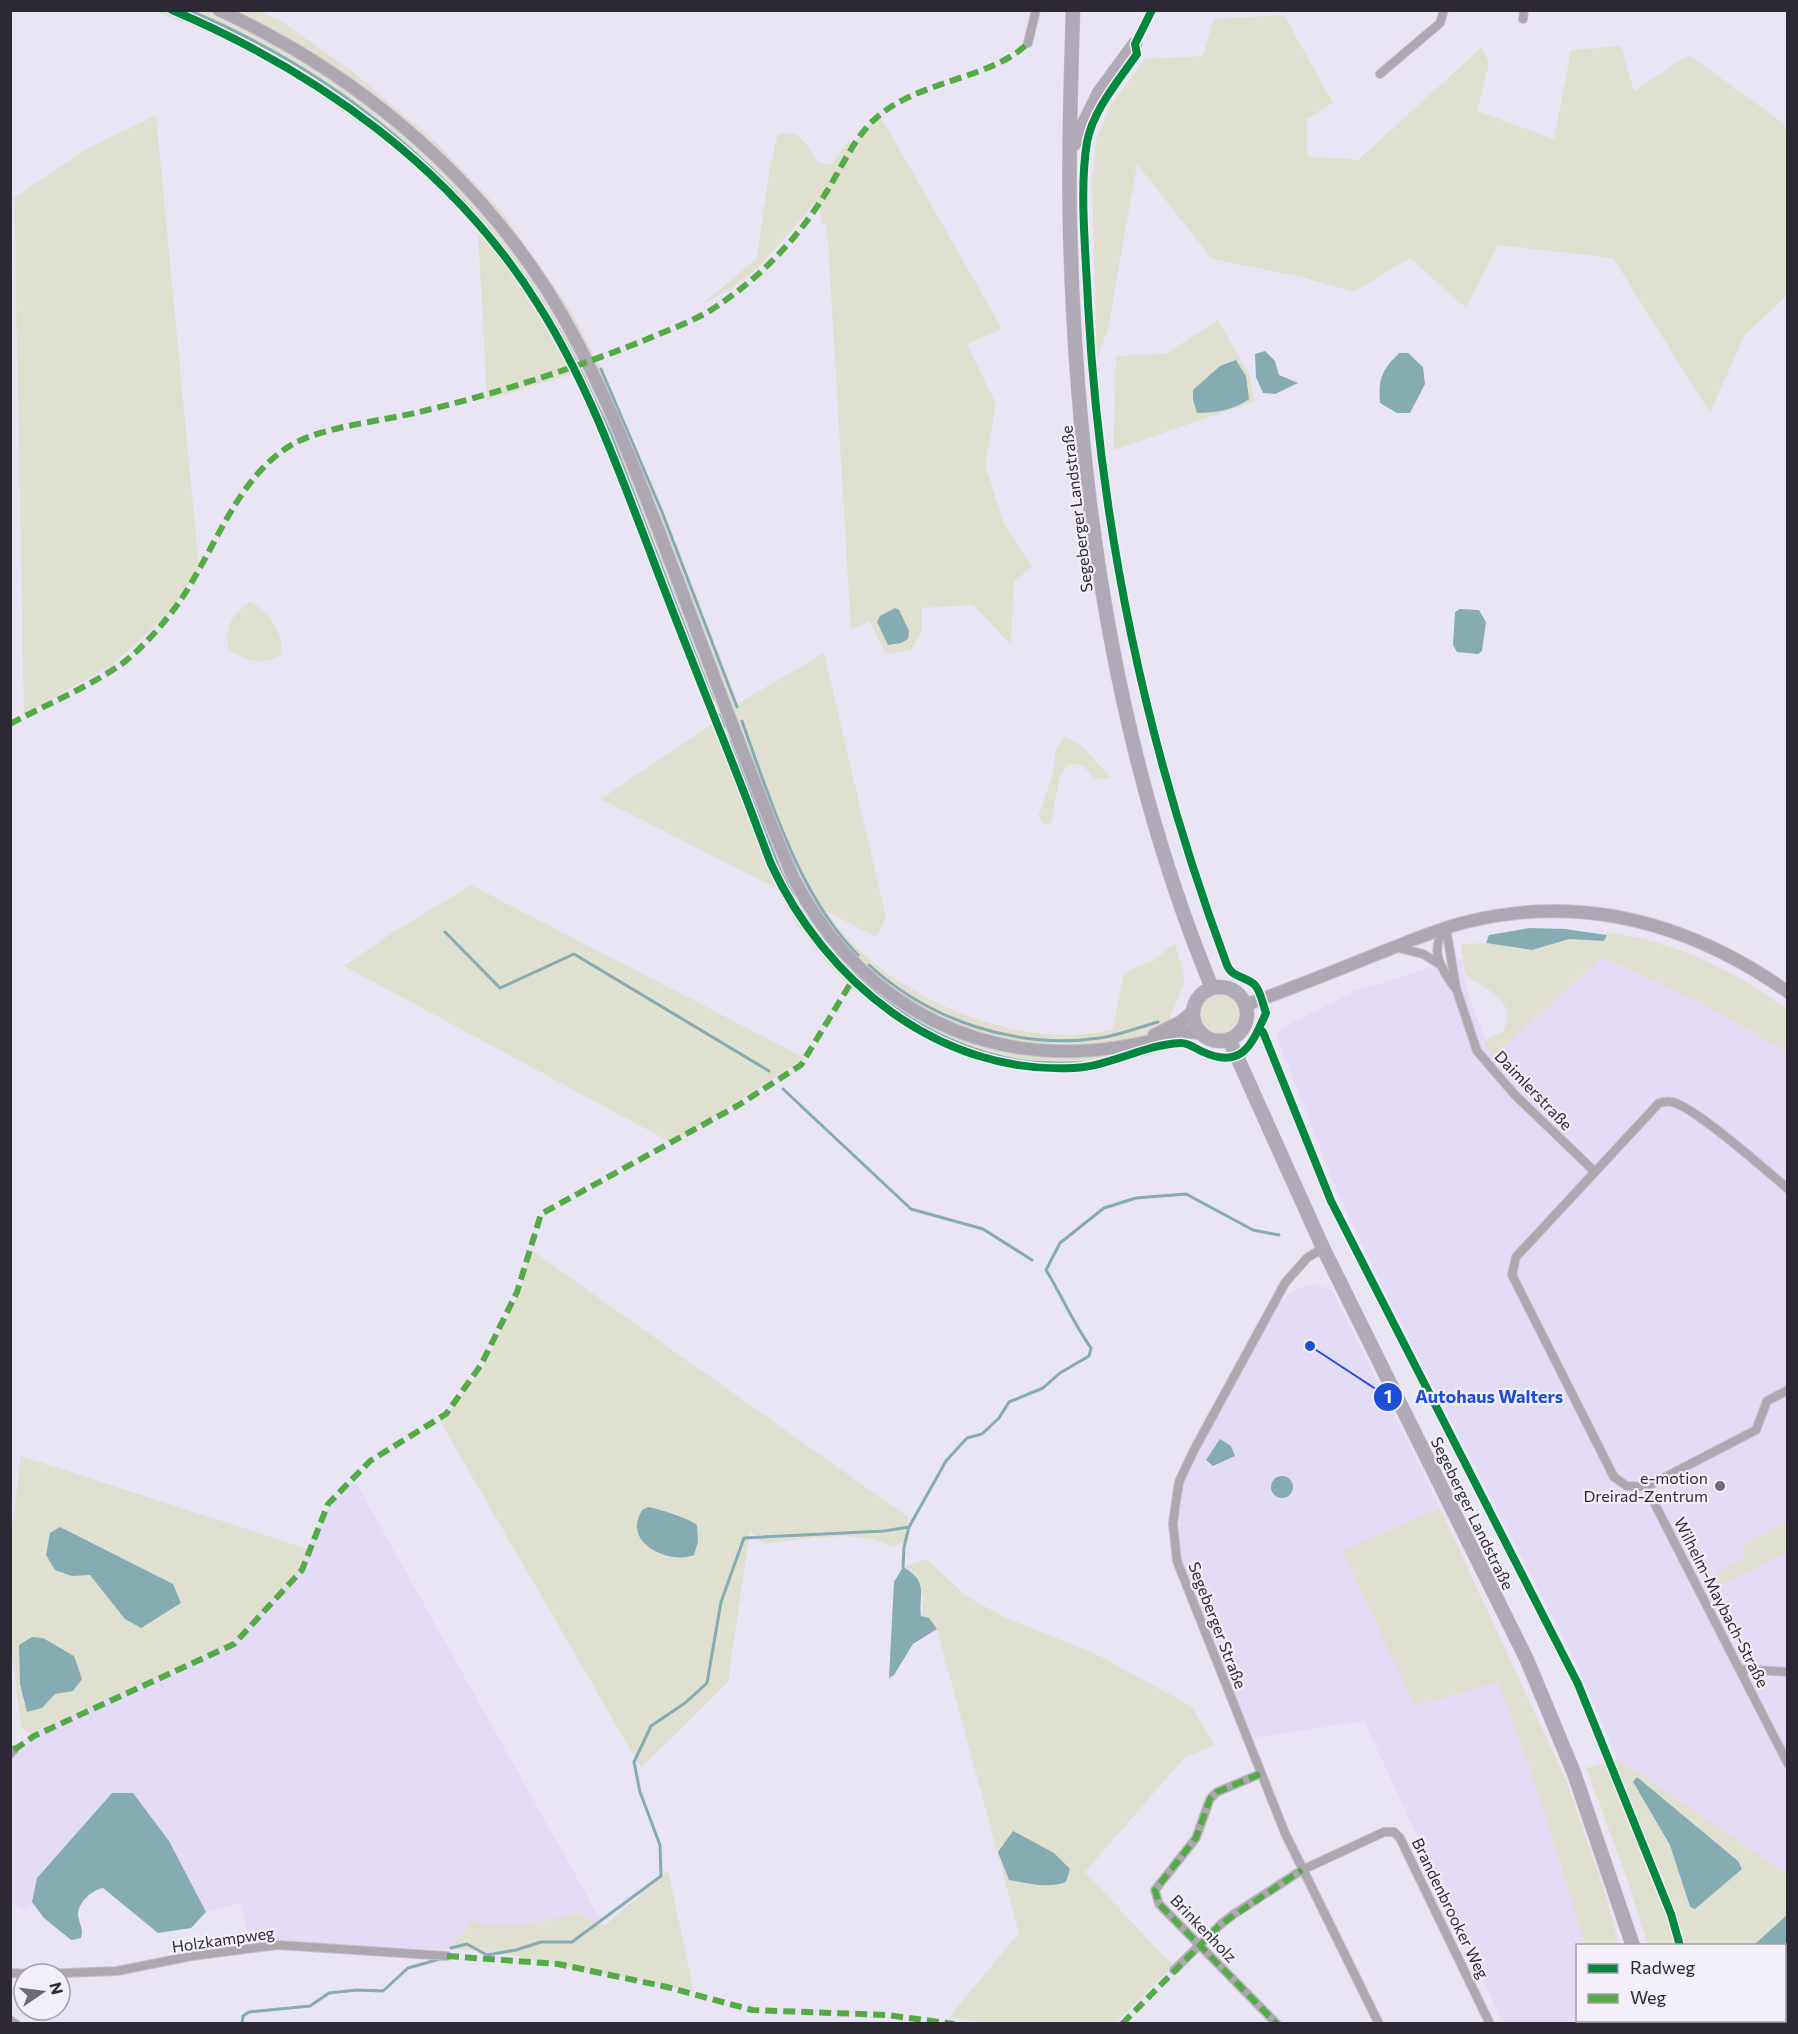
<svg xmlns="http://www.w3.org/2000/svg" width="1798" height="2034" viewBox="0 0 1798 2034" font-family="Commissioner,sans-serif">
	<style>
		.built { fill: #e4dcf7 }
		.green { fill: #dfe0d0; fill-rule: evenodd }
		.water { fill: #84acb2 }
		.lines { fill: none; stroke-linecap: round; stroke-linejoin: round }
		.stream { stroke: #84acb2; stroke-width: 3 }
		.street-casing { stroke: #c5c1cd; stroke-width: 10 }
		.secondary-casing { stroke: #c5c1cd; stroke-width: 14 }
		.primary-casing { stroke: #c5c1cd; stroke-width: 15 }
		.street { stroke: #ada8af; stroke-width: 8 }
		.secondary { stroke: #ada7b1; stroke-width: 12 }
		.primary { stroke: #afaab5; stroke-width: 14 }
		.quiet { stroke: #54ab45; stroke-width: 6; stroke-dasharray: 12 6; stroke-linecap: butt }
		.cycleway-casing { stroke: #f2effb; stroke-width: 11 }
		.cycleway { stroke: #00873e; stroke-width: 8 }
		.poi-dot { fill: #6e6b78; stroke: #f2effb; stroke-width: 2 }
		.labels { text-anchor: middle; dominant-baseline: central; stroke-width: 4.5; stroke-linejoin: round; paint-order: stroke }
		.street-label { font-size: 16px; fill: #2c2934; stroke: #f2effb }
		.poi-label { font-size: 16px; fill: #2c2934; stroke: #f2effb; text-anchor: end }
		.leader { fill: none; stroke: #1d4ed8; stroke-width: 2 }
		.callout-dot { fill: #1d4ed8; stroke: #f2effb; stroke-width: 2 }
		.mark-label { font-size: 18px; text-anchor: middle; font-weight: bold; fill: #fff }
		.callout-label { font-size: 18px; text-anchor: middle; font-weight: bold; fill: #1d4ed8; stroke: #f2effb; stroke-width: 4.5; stroke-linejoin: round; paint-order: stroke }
	</style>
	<rect width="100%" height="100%" fill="#eae5f5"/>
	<path class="built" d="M1461,958L1466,988L1492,1056L1602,958L1697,1001L1787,1052V1522L1741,1545L1747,1556L1701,1581L1709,1592L1787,1552V1874L1618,1759L1573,1657L1392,1306L1337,1193L1276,1034L1283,1027L1355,991Z
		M1316,1284L1332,1290L1440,1508L1342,1552L1498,1681L1536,1786L1585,1945L1578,1946V2020L1606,2021L1607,2023H1503L1364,1721L1253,1738L1239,1715L1179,1566L1174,1523L1181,1483L1280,1302L1298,1288Z
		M354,1479L604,1926L577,1913L541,1922L499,1927L472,1921L448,1949L279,1945L250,1947L241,1903L206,1912L169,1841L112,1793L37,1877L32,1902L25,1911L11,1900L10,1749L302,1569L308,1549L329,1507Z"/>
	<path class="green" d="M155,11H257L279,20L352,71L437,143L502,212L571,311L600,366L647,475L737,704L824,653L886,917L876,937L826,911C874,984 981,1035 1067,1035C1082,1035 1098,1032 1113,1030L1123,976L1129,970L1154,960L1175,943L1185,981L1170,1017L1181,1047L1103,1067L1072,1071L1010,1066L968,1056L925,1037L852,989L826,962L797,925L776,888L601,799L712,724L621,489L572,374L487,400L478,230L441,191L393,148L301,81L254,51Z
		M1284,15L1333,103L1307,119V156L1358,160L1482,47L1489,63L1477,111L1554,139L1571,50L1621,46L1634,91L1689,55L1783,123L1788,136L1787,295L1744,336L1710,413L1613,258L1498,245L1466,308L1410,258L1353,292L1302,277L1212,259L1137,164L1108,329L1097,358L1092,183L1096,140L1110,106L1145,59L1203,56L1214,19Z
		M156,115L199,568L171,611L112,665L24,714L14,198L87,149Z
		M877,116L885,124L1002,329L967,344L996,404L985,465L1004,524L1032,566L1014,582L1011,645L973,605L922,608L921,633L911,650L886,654L869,621L851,630L828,242L825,221L822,224L818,200L759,267L730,289L701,305L757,258L769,172L778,133C801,129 807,146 819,163L831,165L848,141L855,142Z
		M1218,320L1250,376L1254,402L1113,450L1116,356L1165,354Z
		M250,601C269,613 282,628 282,653C265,668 245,661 228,649C225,626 232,614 250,601Z
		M1065,736L1084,748L1111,778L1095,779L1082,765L1070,764L1060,775L1051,823L1043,825L1038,816L1053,774L1056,748Z
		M471,885L805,1058L672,1143L344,966L395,931Z
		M1607,932C1674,941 1733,969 1787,1009V1052L1697,1001L1602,958L1492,1057L1484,1041L1503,1031C1520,999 1484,990 1465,974L1461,945L1486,943L1532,950L1569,939L1604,941Z
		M1200 1014a20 20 0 1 1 40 0a20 20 0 1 1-40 0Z
		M530,1249L908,1517L909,1540L890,1547C864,1528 796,1540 764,1544L750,1530L728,1682L641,1768L441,1423L486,1363L520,1291Z
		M21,1456L308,1549L302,1569L232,1642L30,1734L21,1727L10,1639V1544Z
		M1440,1508L1566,1780L1603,1886L1619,1945H1585L1536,1786L1498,1682L1415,1706L1342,1551Z
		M1787,1522V1552L1708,1592L1701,1581L1746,1557L1741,1545Z
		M927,1559L966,1596L1006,1618L1096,1654L1191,1706L1215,1745L1185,1757L1085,1872L1173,1966L1116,2023L989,2024L949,2017L1019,1933L937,1629L929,1618L922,1616L924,1597L912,1572L903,1567Z
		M1618,1759L1787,1874V2023H1607L1606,2021L1784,2020V1946L1648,1945L1626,1876L1586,1768ZM1637,1777L1738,1861L1742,1869L1689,1907L1670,1845L1633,1783Z
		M668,1871L694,1992L494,1952L448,1949L472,1921C511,1930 539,1923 577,1913L604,1926Z"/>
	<path class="water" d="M1265,351L1275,361L1279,375L1298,383L1275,394L1263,393L1256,377L1255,354Z
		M1399,353H1408L1423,367L1425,384L1410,413H1397L1380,403C1378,379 1382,370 1399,353Z
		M1236,360L1246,376L1249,399C1235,410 1214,413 1197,413L1193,400V390L1220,366Z
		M895,608L899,610L909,631L908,639L901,643L888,645L877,622L880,616Z
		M1460,609L1479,610L1486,622L1482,651L1478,654L1457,652L1453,645L1455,612Z
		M1530,928L1565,929L1607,935L1604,941L1569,939L1532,950L1486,943L1489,935Z
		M1220,1439L1231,1446L1235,1456L1213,1466L1206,1460Z
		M1271 1487a11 11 0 1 1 22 0a11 11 0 1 1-22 0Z
		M648,1507C656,1508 691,1519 697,1525L698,1542L694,1555C676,1563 639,1551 637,1528C636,1522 639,1516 642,1510Z
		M60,1527L173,1584L181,1603L141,1628L125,1619L90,1575L72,1576L55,1570L46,1555L50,1533Z
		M903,1567C930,1582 918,1595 921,1616L929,1618L937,1629L913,1644L894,1675L889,1678L894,1582Z
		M32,1637L43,1638L74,1656L82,1679L73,1691L55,1694L42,1708L27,1712L20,1684L19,1645Z
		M1637,1777L1738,1861L1742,1869L1695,1909L1690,1907L1670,1845L1633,1782Z
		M112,1793H133L169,1841L206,1912L191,1928L158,1933L103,1888C92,1890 78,1902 78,1915C79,1924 84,1928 81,1938L71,1940L44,1918L32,1902L37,1878Z
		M1013,1831L1054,1853L1070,1869L1066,1882C1048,1889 1028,1883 1009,1880L998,1852Z
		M1787,1915L1788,1992L1785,1994L1784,1946L1754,1945Z"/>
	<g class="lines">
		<path class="stream" d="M188,10C354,79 492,200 575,360
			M601,369L662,512L737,707
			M580,370L611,435L713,701
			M719,715L724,727
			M742,721C769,797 800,898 858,955
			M729,741L781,873L793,896
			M800,909C851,987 929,1045 1022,1061C1044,1064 1068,1063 1091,1063
			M445,932L500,988L574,954L769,1071
			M869,965C930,1021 1018,1050 1100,1038C1120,1035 1139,1027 1158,1022
			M783,1089L911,1209L983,1229L1032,1260
			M903,1567L904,1547L909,1527L946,1461L967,1438L982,1434L999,1418L1009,1402L1043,1388L1060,1373L1089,1356L1091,1348C1073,1323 1062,1296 1046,1270L1060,1243L1104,1208L1136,1198L1186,1194L1253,1230L1279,1235
			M451,1948L467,1944L487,1955L516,1950L541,1942H572L661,1876L660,1845L640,1792L634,1762L651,1726L685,1703L707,1683L721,1602L744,1538L884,1531L909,1527
			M242,2024L243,2016L249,2012L310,2006L329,1993L357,1990L383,1991L408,1968L440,1959"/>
		<g class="street-casing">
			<path id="street" d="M1523,19L1524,10
				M1028,43L1036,10
				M1135,44L1152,10
				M1380,74L1440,23L1444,10
				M1446,928L1456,988L1477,1051L1515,1095L1594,1171
				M1446,928C1428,949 1441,969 1455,988
				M1395,947L1423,954L1441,965
				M1788,1189C1767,1171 1695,1107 1672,1102C1668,1101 1663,1102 1659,1103L1516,1257L1512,1275L1614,1477L1627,1486L1646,1487L1756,1430L1767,1401L1788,1390
				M1323,1248L1307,1258L1285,1283L1194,1450L1179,1482L1175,1508L1173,1524L1177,1561L1285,1833L1379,2024
				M1646,1487L1788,1764
				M1741,1669L1788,1672
				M10,1754L14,1750
				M1260,1774L1217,1792L1210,1799L1196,1838L1155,1890L1159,1904L1277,2024
				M1174,1970L1221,1924L1234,1914L1302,1870L1384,1832H1394L1400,1838L1490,2024
				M10,1973L33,1974
				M39,1974L117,1971L192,1956L278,1945L447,1956
				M10,2020L16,2024"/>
		</g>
		<g class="secondary-casing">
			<path id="secondary" d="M219,10C352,71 468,167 547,290C598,371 632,461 666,550C708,659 747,769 793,877C850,988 953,1056 1080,1051C1115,1050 1154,1041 1188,1032L1200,1033
				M1245,1005C1288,990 1330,973 1372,956C1403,944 1434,930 1466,922C1584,893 1690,923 1788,992
				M1154,1035L1182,1021L1193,1011"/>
		</g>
		<g class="primary-casing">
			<path id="primary" d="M1073,10C1071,82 1068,154 1070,225C1076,484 1113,748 1212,988
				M1074,144L1099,93L1135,44
				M1193 1014a27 27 0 1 1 54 0a27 27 0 1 1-54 0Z
				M1229,1039L1323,1248L1527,1660L1574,1773L1633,1946
				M1654,2020L1655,2024"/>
		</g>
		<use href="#street" class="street"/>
		<use href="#secondary" class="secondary"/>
		<use href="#primary" class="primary"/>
		<path class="quiet" d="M10,724C47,704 89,687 123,663C140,650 155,633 168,617C212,564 232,477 295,443C327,426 382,421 419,412C496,394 572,369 645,340C670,329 698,320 720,304C760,277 796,240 822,199C838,175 854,137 875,119C917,80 993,79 1028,43
			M14,1750L34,1736L234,1644L302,1570L328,1504L370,1461L446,1414L481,1365L517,1292L541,1214L737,1106L801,1065L852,981
			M1260,1774L1217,1792L1210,1799L1196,1838L1155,1890L1159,1904L1277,2024
			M447,1956L558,1964L667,1987L752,2010L887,2015L954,2024
			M1122,2024L1221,1924L1302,1870"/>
		<g class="cycleway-casing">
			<path id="cycleway" d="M172,10C318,72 454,169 539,306C587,382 617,466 649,549C677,624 707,698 736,772C748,802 759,833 771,864C825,981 939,1075 1074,1068C1110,1066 1144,1045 1180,1043C1187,1042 1195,1048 1201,1051C1241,1070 1251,1047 1266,1013C1263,1005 1261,992 1255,985C1246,976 1232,978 1227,965C1148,753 1100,529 1088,304C1086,254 1079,190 1087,142C1093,110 1119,80 1137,54L1135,44L1152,10
				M1259,1029L1263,1032L1331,1201L1578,1684L1671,1914L1680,1946"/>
		</g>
		<use href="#cycleway" class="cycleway"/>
	</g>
	<circle class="poi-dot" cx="1720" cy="1486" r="6"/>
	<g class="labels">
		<g class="street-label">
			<text transform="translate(1076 509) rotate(-97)">Segeberger Landstraße</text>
			<text transform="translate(1534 1090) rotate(46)">Daimlerstraße</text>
			<text transform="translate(1473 1513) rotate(64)">Segeberger Landstraße</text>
			<text transform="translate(1722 1602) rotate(63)">Wilhelm-Maybach-Straße</text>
			<text transform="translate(1218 1625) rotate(69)">Segeberger Straße</text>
			<text transform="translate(1451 1908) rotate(64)">Brandenbrooker Weg</text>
			<text transform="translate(1204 1928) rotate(46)">Brinkenholz</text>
			<text transform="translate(223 1939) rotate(-8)">Holzkampweg</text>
		</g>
		<g class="poi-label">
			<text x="1708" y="1477">e-motion<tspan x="1708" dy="18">Dreirad-Zentrum</tspan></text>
		</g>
	</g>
	<path class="leader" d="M1310 1346L1388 1397"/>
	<g class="callout-dot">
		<circle cx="1310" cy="1346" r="6"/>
		<circle cx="1388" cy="1397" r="15"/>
	</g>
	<g class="mark-label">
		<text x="1388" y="1403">1</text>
	</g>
	<g class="callout-label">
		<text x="1489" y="1403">Autohaus Walters</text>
	</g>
	<rect width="1798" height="2034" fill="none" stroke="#2c2934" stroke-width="24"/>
	<rect x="1576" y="1944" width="210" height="78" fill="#f2effb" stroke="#a3a0ab" stroke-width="1.5"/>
	<rect x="1588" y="1964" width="30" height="9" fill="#00873e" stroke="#a3a0ab" stroke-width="1.5"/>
	<text x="1630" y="1974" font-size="18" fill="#2c2934">Radweg</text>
	<rect x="1588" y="1994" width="30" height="9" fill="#54ab45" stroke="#a3a0ab" stroke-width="1.5"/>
	<text x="1630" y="2004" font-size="18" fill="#2c2934">Weg</text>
	<g transform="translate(42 1992) rotate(76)"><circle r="28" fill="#f2effb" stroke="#a3a0ab" stroke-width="1.5"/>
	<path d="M0-4.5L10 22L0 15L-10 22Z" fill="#6e6b78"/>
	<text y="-9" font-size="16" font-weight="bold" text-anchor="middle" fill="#2c2934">N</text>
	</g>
</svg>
